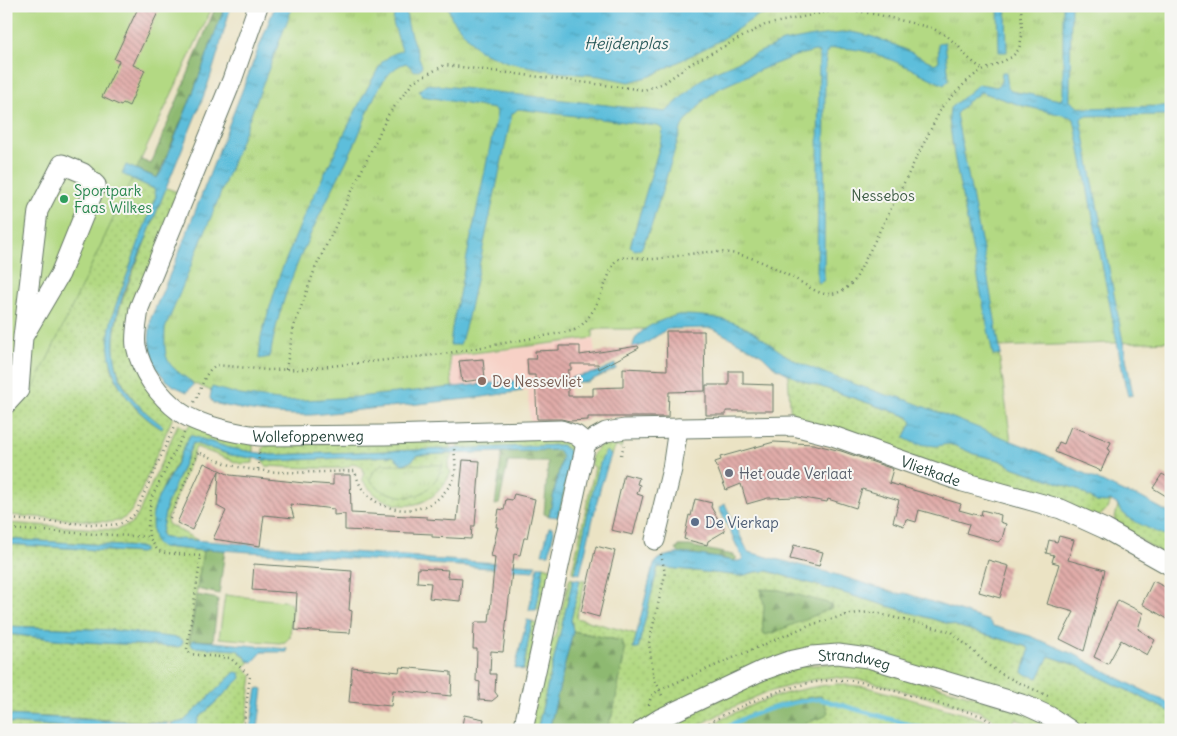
<svg xmlns="http://www.w3.org/2000/svg" width="1177" height="736" viewBox="0 0 1177 736" font-family="Delius,sans-serif">
	<style>
		.built { fill: #f7d1c6 }
		.grass { fill: url(#grass-dots); stroke: #698b5c }
		.forest { fill: url(#forest-firs); stroke: #567b52 }
		.park { fill: url(#park-tufts); stroke: #698b5c }
		.pitch { fill: #b3d983; stroke: #698b5c }
		.water { fill: url(#water-ripples); stroke: #3e7e88 }
		.lines { fill: none; stroke-linecap: round; stroke-linejoin: round }
		.stream { stroke: #5dbedb; stroke-width: 4.5 }
		.building { fill: url(#building-back-hatch) }
		.minor-casing { stroke: #676; stroke-width: 21 }
		.path { stroke: #676; stroke-width: 2.5; stroke-dasharray: 1 4; stroke-linecap: butt }
		.minor { stroke: #fff; stroke-width: 19 }
		.leisure-dot { fill: #2e9e5b; stroke: #f6f6f2; stroke-width: 2 }
		.education-dot { fill: #8d6e63; stroke: #f6f6f2; stroke-width: 2 }
		.worship-dot { fill: #6b7280; stroke: #f6f6f2; stroke-width: 2 }
		.service-dot { fill: #5c6f8a; stroke: #f6f6f2; stroke-width: 2 }
		.labels { text-anchor: middle; dominant-baseline: central; stroke-width: 4; stroke-linejoin: round; paint-order: stroke }
		.leisure-label { font-size: 15px; fill: #27864d; stroke: #f6f6f2; text-anchor: start }
		.park-label { font-size: 15px; fill: #3d5c44; stroke: #f6f6f2 }
		.education-label { font-size: 15px; fill: #785e54; stroke: #f6f6f2; text-anchor: start }
		.street-label { font-size: 15px; fill: #1f3d34; stroke: #f6f6f2 }
		.worship-label { font-size: 15px; fill: #5b616d; stroke: #f6f6f2; text-anchor: start }
		.service-label { font-size: 15px; fill: #4e5e75; stroke: #f6f6f2; text-anchor: start }
		.water-label { font-size: 16px; font-style: italic; fill: #2e5d5e; stroke: #f6f6f2 }
	</style>
	<defs>
		<pattern id="grass-dots" width="8" height="8" patternUnits="userSpaceOnUse" patternTransform="scale(1.25)"><rect width="8" height="8" fill="#b3d983"/><path d="M2 2h.1M6 6h.1" fill="none" stroke="#9abb72" stroke-width="1.8" stroke-linecap="round"/></pattern>
		<pattern id="forest-firs" width="22" height="20" patternUnits="userSpaceOnUse" patternTransform="scale(1.25)"><rect width="22" height="20" fill="#8eb971"/><path d="M5 1l3.5 6h-7zM16 11l3.5 6h-7z" fill="#73985e"/></pattern>
		<pattern id="park-tufts" width="24" height="20" patternUnits="userSpaceOnUse" patternTransform="scale(1.25)"><rect width="24" height="20" fill="#b3d983"/><path d="M3 7l-1-3M5 7V3M7 7l1-3M15 17l-1-3M17 17v-4M19 17l1-3" fill="none" stroke="#9abb72"/></pattern>
		<pattern id="water-ripples" width="26" height="14" patternUnits="userSpaceOnUse" patternTransform="scale(1.25)"><rect width="26" height="14" fill="#5dbedb"/><path d="M2 4q2-2 4 0t4 0M15 11q2-2 4 0t4 0" fill="none" stroke="#4c9cb2"/></pattern>
		<pattern id="building-back-hatch" width="6" height="6" patternUnits="userSpaceOnUse" patternTransform="scale(1.25)"><rect width="6" height="6" fill="#e1aca9"/><path d="M-1 5l2 2M0 0l6 6M5-1l2 2" fill="none" stroke="#b68d8a"/></pattern>
	</defs>
	<rect width="100%" height="100%" fill="#f6f6f2"/>
	<filter id="ink" filterUnits="userSpaceOnUse"><feTurbulence type="fractalNoise" baseFrequency=".02" numOctaves="2"/><feDisplacementMap in="SourceGraphic" scale="10" xChannelSelector="R" yChannelSelector="G"/><feConvolveMatrix kernelMatrix="1 2 1 2 8 2 1 2 1" color-interpolation-filters="sRGB"/></filter>
	<filter id="wash" filterUnits="userSpaceOnUse"><feTurbulence type="fractalNoise" baseFrequency=".0096" numOctaves="4" result="noise"/><feDisplacementMap in="SourceGraphic" scale="20" xChannelSelector="R" yChannelSelector="G"/><feGaussianBlur stdDeviation="1.12" result="paint"/><feColorMatrix in="noise" values="0 0 0 0 0 0 0 0 0 0 0 0 0 0 0 0 0 1.4 0 .05"/><feComposite in="paint" operator="in"/></filter>
	<g filter="url(#wash)">
		<rect width="100%" height="100%" fill="#ebe3c4"/>
		<path class="built" d="M593,339L598,372L570,378L569,422H530L528,390L522,391V380L453,388L451,357Z"/>
		<path class="grass" d="M122,174L154,189L156,196L114,311L111,367L117,382L136,409L150,421L162,429C147,413 130,399 121,379C102,339 125,293 140,255C148,233 157,210 166,188L178,192L132,335L173,417L137,500C131,513 126,521 110,522L6,515V411Z
			M788,373L798,379L909,417L912,423L906,434L956,446L974,454L999,460L1015,468L1077,489L1097,502L1111,501L1107,509L1100,516H1097L791,421Z
			M191,423L253,444V452L229,448L190,435L172,472L166,480L154,510L162,547L203,551L189,642L192,643L193,647L237,650L250,662L244,668L252,675L245,730L194,729L199,718L241,678L184,721L178,723L6,715V634L84,642L177,647L141,634L113,630L6,626V544L140,553L139,547L6,539V523L115,530L131,524L138,515L178,424L186,429Z
			M562,436L576,446L579,453L567,518L558,517L567,477L570,452L562,445L457,449L461,439Z
			M624,436L621,448L615,446L611,455L606,452L601,460L593,490L575,573L572,572L595,467L591,465C590,446 609,441 624,436Z
			M446,439L452,449L272,455L263,453V448L266,445Z
			M193,443L231,455L253,458V463L241,464L196,447L167,519L168,524L199,541L165,538L162,537L161,533L167,503Z
			M452,454C451,461 444,465 451,472C433,513 386,517 362,479L364,473L363,468C352,459 353,467 342,468C316,469 291,467 266,466L262,459L272,461L393,456L402,464L410,462L418,455Z
			M1118,505L1126,516L1171,538V559L1114,523Z
			M544,566L553,569L543,610H536Z
			M658,567L741,576L755,572L768,571L1025,646L1028,647L1029,651L1023,672L1038,678L1048,656L1076,665L1171,712V730H1079L1069,722L849,649L638,725L632,730H606L613,713L625,651L622,641L573,631L571,620L580,580L585,581L576,618L637,634L633,649Z
			M570,578L573,579L537,730H529L549,645L555,636Z
			M532,621L539,626L527,670H523Z
			M848,662L1016,708L1060,730H1025L1026,723L1015,719L1011,730H998L993,719L979,711L868,681L833,677L806,681L762,694L727,710L691,730H652L792,667Z
			M838,684L867,687L982,719L987,722L992,730H795L807,722L823,717L751,713L717,730H703C744,705 790,688 838,684Z
			M6,723L112,730H6Z"/>
		<path class="forest" d="M216,6H225L193,93L157,178L117,160L124,153L151,164Z
			M553,450H558L562,457L549,516L544,514L548,462H508L499,504L495,505L502,452Z
			M679,546H690L733,555L737,558L734,561L680,553L676,550Z
			M206,549L225,550L219,594L197,589L203,551H205Z
			M760,589L780,590L831,604L832,608L773,633L764,635C761,624 764,617 764,606C764,600 761,594 760,589Z
			M197,595L218,599L213,641L193,640L192,643H189Z
			M573,631L622,641L625,651L613,713L606,730H549Z
			M817,696H822L828,712L824,717L807,722L795,730H717C749,713 781,701 817,696Z"/>
		<path class="park" d="M286,6H1171V341L998,347L1012,449L822,379L721,324L655,329H593V338L449,356L453,393L251,408L165,371L154,336Z
			M383,464L443,465C435,486 420,502 396,495C383,492 377,489 370,479L375,469Z"/>
		<path class="pitch" d="M6,6H213L31,394L6,392Z
			M225,595L284,601L290,603L292,608L290,637L285,642L279,643L219,638Z"/>
		<path class="water" d="M225,6H231C222,37 214,70 202,100C184,145 165,189 148,234C132,274 106,320 116,364C121,392 142,410 163,426L162,429C129,409 105,374 109,334C111,314 120,294 127,275C136,249 146,222 156,196L154,189L122,174L126,165L157,178L161,172L193,93Z
			M275,6H293L216,205L165,329C164,362 166,364 192,382L193,386L187,392L174,386L165,379L154,365L149,338L151,318L179,253Z
			M395,6H407C404,25 416,47 422,66L419,70L415,71L406,63C379,70 367,117 356,141C323,211 282,279 270,357L259,359L261,337L280,274L306,211L363,96L382,62L391,55L402,50L393,23Z
			M448,6H812L757,16L721,40L651,76L629,82L600,76L557,72L507,62L478,50L451,17Z
			M998,6H1006L1007,52H999Z
			M1063,6H1071L1070,101L1078,107L1086,108L1163,106H1170V115L1084,116L1081,119L1133,395L1128,396L1125,384L1074,119L1071,117L1020,105L981,92L967,102L956,114L983,250L1001,355H993L954,155L949,119L950,108L979,84L997,87L1001,82L1002,72H1006L1008,88L1011,91L1061,100L1063,95Z
			M850,32C881,36 908,51 935,64L939,61L938,43L945,42L949,80L944,85C908,68 870,44 829,49L826,54L825,70L824,280L820,283L817,281L819,53L815,51L795,56L760,70L720,88L705,99L682,126L651,227L641,249L635,250L630,247L662,138L663,129L658,126L518,109L512,114L468,317L460,345H450L452,328L497,113L494,109L422,96L419,91L427,84L666,112L699,81L716,71L783,42L814,36Z
			M678,315C707,315 733,318 758,335C771,344 782,354 796,361C826,375 858,385 889,396L899,397L1040,452L1123,492L1140,497L1171,514V538C1158,532 1121,519 1118,505L1110,500L1107,503L1097,502L1077,489L1015,468L999,460L974,454L956,446L949,444L936,446L916,444L904,438L912,423L909,417L798,379L773,366L762,355L712,328L667,329L645,344L633,349C631,330 663,319 678,315Z
			M615,364L616,369L587,382H571L570,378L597,372Z
			M522,380V391L476,398L311,415C277,416 246,411 213,403L210,398L212,387L240,395L286,401L357,397Z
			M190,435L229,448L272,455L562,445L570,452L567,477L558,517L549,516L562,457L558,450L418,455L410,462L402,464L393,456L272,461L231,455L193,443L167,503L161,533L162,537L165,538L418,557L428,559L536,565L534,571L206,549V551L162,547L156,544C145,516 159,494 173,471C179,459 184,447 190,435Z
			M606,451L611,455L600,489L580,574L575,573L593,490L601,460Z
			M725,504L748,552L834,574L899,594L905,593L989,621L993,626L1030,636L1078,656L1110,674L1171,704V712L1076,665L1049,656L1038,678L1025,674L1023,672L1029,651L1028,647L1025,646L768,571L755,572L741,576L658,567L638,649H633L652,570C653,567 655,562 658,560C676,547 713,558 734,561H739L743,559L719,508Z
			M549,527H552L554,531L549,554H542Z
			M6,539L139,547L144,549V551L140,553L6,544Z
			M538,566H544L536,610H529Z
			M573,579L580,580L571,620L573,631L549,730H537Z
			M527,620L532,621L523,670L515,668Z
			M6,626L113,630L178,638L182,640L183,642L181,646L177,647L84,642L6,634Z
			M193,640L287,649V652H262L253,662L248,661L244,655L237,650L193,647L191,644Z
			M235,672L240,673L241,678L199,718L195,730H171V724L184,721Z
			M260,688L263,689L258,727L259,730H250L257,689Z
			M6,715L168,724V730H112L6,723Z"/>
		<g class="lines">
			<path class="stream" d="M721,730C751,713 785,702 820,699L928,730"/>
		</g>
		<g id="blocks">
			<path class="building" d="M139,6H161L133,65L145,70L129,106L123,103L121,106L102,97L119,61L114,59Z
				M666,331H704L705,391L669,392L668,417H588V420L570,421L561,419H537L535,375H528L527,359H536L535,351L559,350V346H580V355L638,346L639,348L599,369L598,364H571V370H568V386L563,388H568V396H593V388L623,387V368L667,370Z
				M483,359L485,379L462,382L459,361Z
				M729,371H743V384L773,385V411H726V415H706V385H729Z
				M1071,426L1111,442L1108,449L1110,450L1101,471L1055,452L1059,442L1064,444Z
				M774,442L813,444L841,451L893,469L889,483L961,504L959,510L981,516L982,510L1001,515L1000,522L1006,524L1002,539L998,542L966,533L969,524L919,510L916,522L906,519L904,526L893,522L899,500L862,489L856,508L828,499L827,502L797,497L768,498L747,504L741,484L726,490L715,462L721,460L720,457Z
				M463,460L480,461L475,526H472L471,539L432,537V534L345,530V514L334,515V509L290,504L294,518L264,515L260,546L213,539L226,511L217,506L219,471L192,530L177,523L204,463L230,475L304,483L333,485V475H350L351,513L427,517V519L457,521Z
				M624,474L639,478L637,484L640,485L637,494L643,496L633,535L611,530Z
				M1162,474L1171,479V499L1153,488Z
				M514,494L535,499L527,538H524L520,555L514,554L503,652L491,651L490,674H496L495,692L498,696L492,701L479,700L480,682L476,681L477,649H473L474,626L476,622H489L495,557L491,556L498,527H496L499,509L504,510L506,499L512,500Z
				M695,499L712,503L711,507L725,531L708,541L707,545L684,539L689,515L691,516Z
				M1059,536L1074,540L1068,560L1105,570L1084,651L1060,639L1074,612L1047,604L1059,564L1052,562L1054,555L1046,553L1049,540L1057,542Z
				M794,545L823,552L819,566L790,559Z
				M596,546L615,551L599,617L581,612Z
				M988,560L1009,566L1000,598L979,592Z
				M254,564L352,571L349,610L352,611L350,633L295,630L297,593L252,590Z
				M418,568L448,570L447,577L462,578L460,601L429,598L431,583L417,582Z
				M1153,581L1171,590V621L1142,604Z
				M1118,600L1143,613L1138,629L1155,640L1147,655L1121,640L1108,664L1094,657Z
				M352,667L399,672L400,667L451,672V676H452L451,696L393,690L391,706L349,702Z
				M464,715L484,719L482,730H461Z"/>
		</g>
	</g>
	<g filter="url(#ink)">
		<use href="#blocks" fill-opacity="0" stroke="#676" stroke-width="1"/>
		<g class="lines">
			<g class="minor-casing">
				<g id="minor">
					<path id="s1" d="M258,6L232,80L139,308C138,319 134,335 136,346C141,372 159,396 180,412C197,425 238,434 260,436L385,435L561,430L576,435L586,443"/>
					<path d="M6,404L19,390L23,337L38,211L62,164L83,173L96,185L60,274L23,337"/>
					<path id="s2" d="M586,443L606,432L625,429L794,426L833,436L963,482L1061,509L1105,529L1171,566"/>
					<path d="M655,540L672,469L678,428"/>
					<path d="M523,730L586,443"/>
					<path id="s3" d="M642,730L661,718L761,671L789,661L812,656L838,654L868,658L1025,705L1049,716L1070,730"/>
				</g>
			</g>
			<path class="path" d="M286,369L294,326L315,269L388,115L414,81L445,65L644,90L664,83L692,63L765,25L826,12L852,10L879,15L932,28L947,36L959,47L967,57L983,70
				M194,402C203,390 202,372 217,365L268,370L302,369L443,354L572,331C594,323 604,284 614,263C622,252 641,260 654,259C679,257 704,249 730,253C755,256 776,269 797,280C806,285 815,292 825,294C838,295 847,289 855,280L942,107L966,82L976,74L1012,57L1019,49L1022,36L1021,6
				M184,433L151,499L148,526L149,537L158,551L166,553L201,556L187,649L190,654L230,658L250,676L243,730
				M621,455L624,445
				M258,469L259,453
				M170,518L198,452C211,457 225,464 238,467C276,475 317,472 355,471C356,475 358,481 360,485C375,513 419,518 441,496C447,489 454,482 455,473C456,466 455,457 454,449
				M6,519L105,525C119,525 125,523 135,514L174,427
				M6,529L149,537
				M661,554L665,573L664,579L649,643L654,681L658,686L663,698
				M649,705L651,696L659,690L807,626L850,614L872,612L952,632L988,665L1005,676L1050,697
				M1085,722L1095,730
				M696,730C736,707 793,680 839,680C860,680 881,687 902,693C929,701 956,708 982,716L992,723L994,730"/>
			<use href="#minor" class="minor"/>
		</g>
	</g>
	<circle class="leisure-dot" cx="64" cy="199" r="5"/>
	<circle class="education-dot" cx="482" cy="381" r="5"/>
	<circle class="worship-dot" cx="729" cy="473" r="5"/>
	<circle class="service-dot" cx="695" cy="522" r="5"/>
	<g class="labels">
		<g class="leisure-label">
			<text x="74" y="190">Sportpark<tspan x="74" dy="17">Faas Wilkes</tspan></text>
		</g>
		<g class="park-label">
			<text x="883" y="195">Nessebos</text>
		</g>
		<g class="education-label">
			<text x="492" y="381">De Nessevliet</text>
		</g>
		<g class="street-label">
			<text stroke="none"><textPath href="#s1" startOffset="576">Wollefoppenweg</textPath></text>
			<text stroke="none"><textPath href="#s2" startOffset="355">Vlietkade</textPath></text>
			<text stroke="none"><textPath href="#s3" startOffset="229">Strandweg</textPath></text>
		</g>
		<g class="worship-label">
			<text x="739" y="473">Het oude Verlaat</text>
		</g>
		<g class="service-label">
			<text x="705" y="522">De Vierkap</text>
		</g>
		<g class="water-label">
			<text x="626" y="43">Heijdenplas</text>
		</g>
	</g>
	<rect width="1177" height="736" fill="none" stroke="#f6f6f2" stroke-width="25"/>
</svg>
